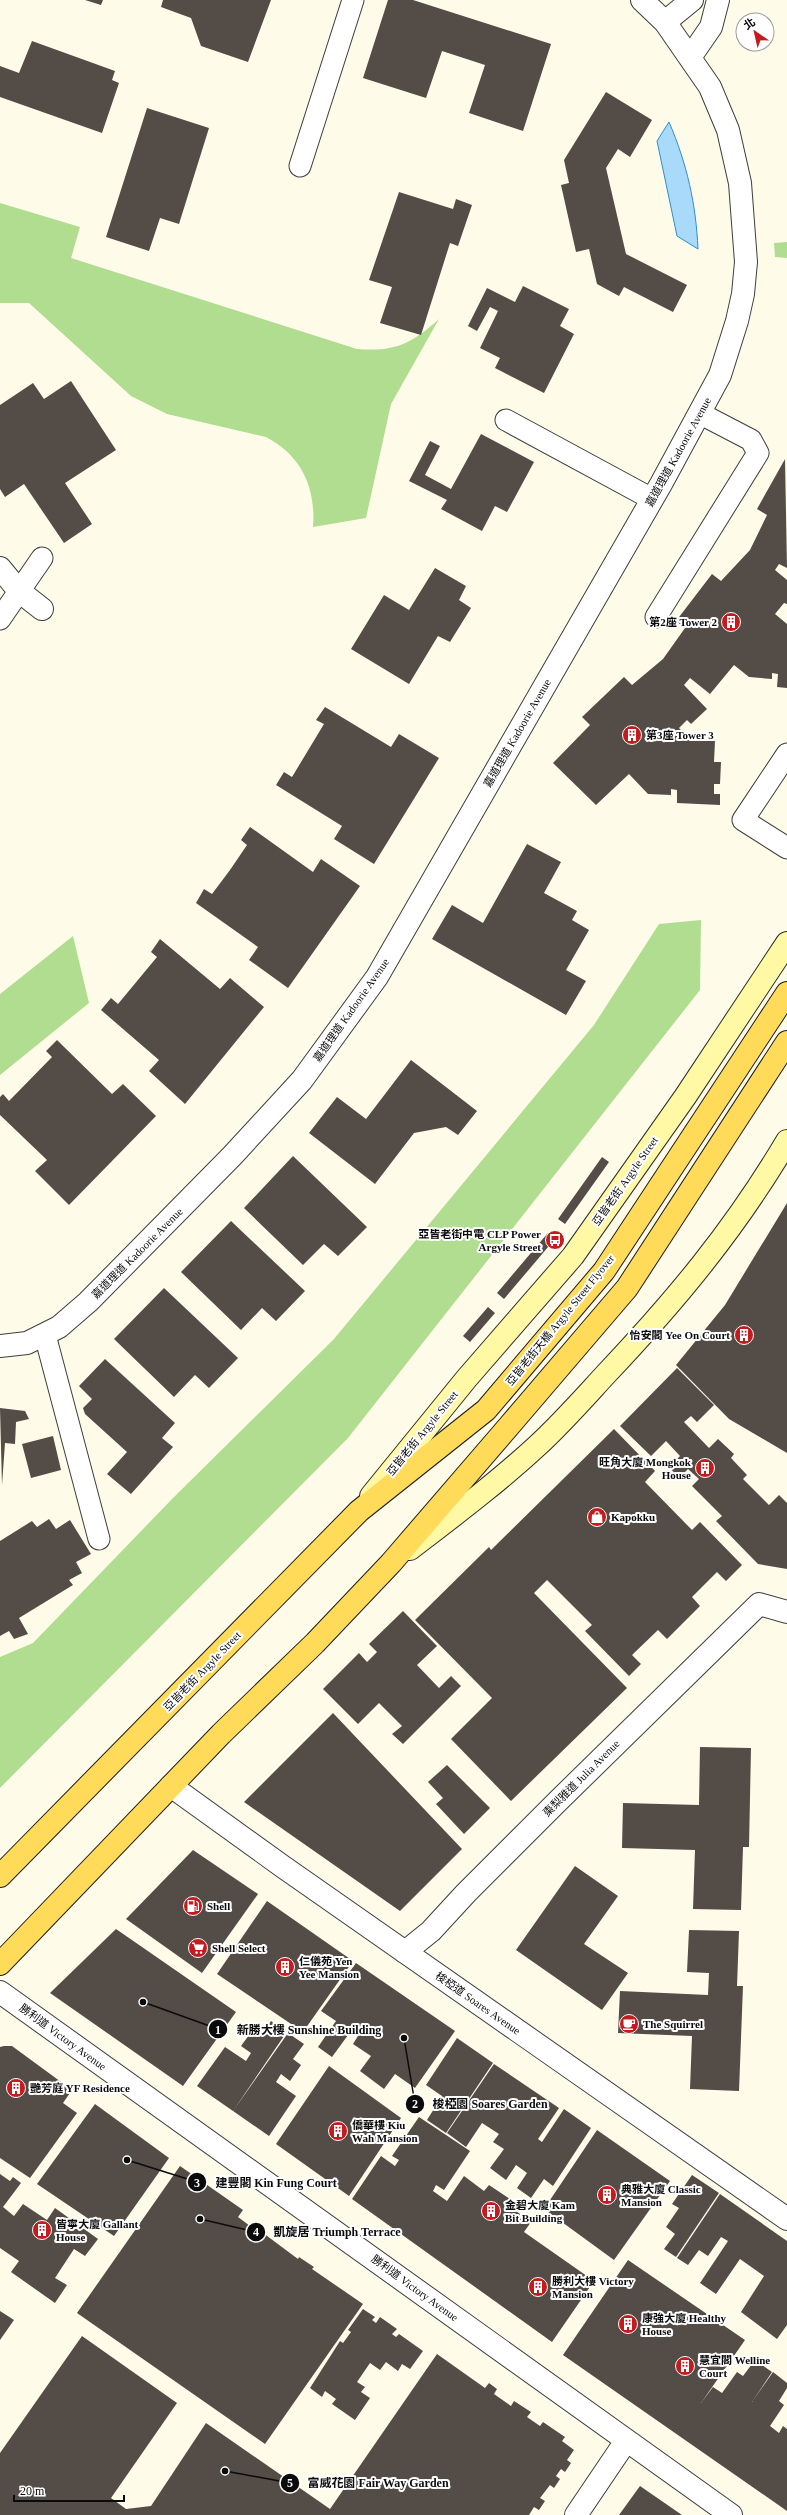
<svg xmlns="http://www.w3.org/2000/svg" width="787" height="2515" viewBox="0 0 787 2515" font-family="'Times New Roman','Noto Sans TC',serif">
	<style>
		.forest { fill: #b0dd8f }
		.water { fill: #aadafa; stroke: #2c8dd6 }
		.building { fill: #544c47 }
		.lines { fill: none; stroke-linecap: round; stroke-linejoin: round }
		.service-casing { stroke: #3e3e3e; stroke-width: 23 }
		.minor-casing { stroke: #3e3e3e; stroke-width: 24 }
		.tertiary-casing { stroke: #3e3e3e; stroke-width: 24 }
		.secondary-casing { stroke: #2d2d2d; stroke-width: 24 }
		.primary-casing { stroke: #1c1c1c; stroke-width: 24 }
		.service { stroke: #fff; stroke-width: 21 }
		.minor { stroke: #fff; stroke-width: 22 }
		.tertiary { stroke: #fff; stroke-width: 22 }
		.secondary { stroke: #fff8a4; stroke-width: 22 }
		.primary { stroke: #ffdb59; stroke-width: 22 }
		.labels { text-anchor: middle; dominant-baseline: central; stroke-width: 4; stroke-linejoin: round; paint-order: stroke }
		.street-label { font-size: 11px; fill: #0b0b0b; stroke: #fff }
		.poi-label { font-size: 11px; font-weight: bold; fill: #0b0b0b; stroke: #fff; text-anchor: start }
		.leader { fill: none; stroke: #0b0b0b; stroke-width: 1.5 }
		.callout-dot { fill: #0b0b0b; stroke: #fff; stroke-width: 1.5 }
		.mark-label { font-size: 12px; text-anchor: middle; font-weight: bold; fill: #fff }
		.callout-label { font-size: 12px; text-anchor: middle; font-weight: bold; fill: #0b0b0b; stroke: #fff; stroke-width: 4; stroke-linejoin: round; paint-order: stroke }
	</style>
	<rect width="100%" height="100%" fill="#fffbe9"/>
	<path class="forest" d="M0,203L80,227L71,258L357,349C395,352 411,344 439,319L391,404L366,518L313,527C316,488 302,456 266,437L167,414L131,396L29,303H0Z
		M787,242V258L775,257L774,243Z
		M701,920L700,990L348,1438L0,1788V1657L33,1643L173,1498L334,1339L594,1025L659,924Z
		M73,936L89,1003L0,1075V994Z"/>
	<path class="water" d="M669,122C687,164 696,204 698,249L677,236L657,141Z"/>
	<path class="building" d="M85,0H103L101,5Z
		M163,0H271L248,62L201,46L191,18L161,7Z
		M388,0H413L551,44L523,131L469,113L485,65L442,51L426,98L363,78Z
		M32,41L115,71L112,80L119,83L102,133L0,97V66L19,73Z
		M606,92L652,120L630,157L618,149L606,168L626,254L687,285L673,312L624,287L619,296L597,284L589,249L576,252L561,185L569,183L564,160Z
		M147,108L209,128L179,224L160,218L149,251L106,237Z
		M399,192L453,209L456,199L472,205L458,246L450,243L421,335L380,323L392,287L369,280Z
		M523,286L569,309L560,326L574,334L544,393L495,368L500,358L480,348L498,311L490,307L477,331L468,326L487,288L515,302Z
		M71,381L116,450L65,483L92,524L64,543L24,484L5,497L0,489V405L33,383L44,399Z
		M481,434L534,462L507,512L495,506L482,531L441,509L447,500L409,481L430,441L440,446L425,475L451,489Z
		M785,459L787,568L779,564L775,570L787,580V604L784,603L775,614L787,624V688L777,687L778,674L772,673V679L749,677L734,665L710,694L690,678L684,685L707,709L691,724L687,720L679,728L691,741H715L714,762H721L720,784H714V794H720V805L677,803V790L671,789V795L648,794L629,774L596,805L553,763L590,725L582,717L624,677L632,685L663,659L685,628L676,621L712,574L721,581L750,550L767,515L757,509Z
		M435,568L466,586L459,600L471,608L450,642L438,636L409,684L351,649L384,595L409,610Z
		M325,707L391,747L399,734L439,758L374,864L334,839L342,826L276,785L284,772L292,777L324,724L316,720Z
		M250,827L313,872L321,859L360,886L288,988L249,960L258,947L196,903L204,889L212,894L230,870L247,845L241,840Z
		M527,844L561,862L544,893L577,911L572,920L589,930L566,970L586,981L566,1015L432,939L452,905L483,923Z
		M160,939L220,989L230,978L264,1007L185,1104L149,1071L159,1060L101,1010L111,998L118,1004L157,957L151,952Z
		M57,1040L112,1094L123,1084L156,1116L69,1205L35,1171L47,1160L0,1115V1097L3,1094L9,1101L52,1057L46,1051Z
		M411,1060L477,1111L458,1135L446,1127L414,1133L375,1184L309,1133L337,1097L366,1119Z
		M293,1156L367,1227L338,1256L324,1244L303,1265L244,1208Z
		M602,1157L609,1162L565,1224L558,1219Z
		M787,1203V1453L729,1419L676,1365L725,1305Z
		M231,1221L305,1291L276,1321L262,1308L241,1330L181,1272Z
		M547,1234L554,1240L504,1299L497,1293Z
		M164,1288L238,1358L209,1388L195,1375L174,1397L114,1339Z
		M488,1307L495,1313L470,1342L463,1336Z
		M105,1359L175,1423L162,1438L173,1447L131,1494L107,1474L127,1452L85,1414L83,1408L92,1399L79,1386Z
		M677,1368L714,1405L697,1422L691,1416L684,1422L709,1448L718,1439L734,1454L731,1458L747,1475L743,1479L769,1505L779,1495L787,1503V1569L758,1564L716,1521L722,1516L692,1486L699,1479L688,1469L679,1478L669,1467L680,1456L666,1441L651,1456L620,1426Z
		M0,1408L25,1411L29,1419L16,1422L15,1444L5,1443L2,1485Z
		M614,1429L655,1471L645,1482L692,1530L700,1522L742,1565L726,1581L717,1572L692,1597L700,1606L667,1639L658,1630L632,1655L641,1664L629,1676L585,1631L592,1625L547,1580L534,1593L627,1688L511,1801L451,1739L492,1698L415,1620L489,1547L491,1550Z
		M53,1436L61,1470L31,1478L22,1444Z
		M49,1519L56,1529L70,1520L91,1554L76,1562L82,1573L69,1580L73,1585L19,1618L28,1634L14,1639L9,1631L0,1636V1541L32,1521L37,1527Z
		M403,1611L437,1646L417,1665L439,1688L451,1676L461,1686L403,1744L392,1734L402,1726L379,1703L358,1724L323,1689L359,1653L367,1662L377,1652L369,1644Z
		M333,1713L462,1849L400,1911L244,1802Z
		M700,1747L751,1748L749,1847H743L741,1910L693,1909L695,1850L622,1848L623,1803L699,1805Z
		M447,1765L490,1808L464,1834L436,1804L443,1798L428,1782Z
		M193,1850L258,1894L202,1973L126,1919Z
		M575,1866L618,1896L584,1944L628,1973L602,2010L516,1950Z
		M267,1901L353,1961L303,2032L217,1974Z
		M116,1929L236,2012L183,2086L50,1993Z
		M689,1930L739,1931L737,1986H743L739,2091L690,2089L692,2036L618,2033L620,1991L708,1995L709,1973L687,1972Z
		M356,1963L455,2031L415,2088L395,2074L384,2089L360,2071L371,2056L353,2044L358,2036L351,2031L332,2057L318,2047L336,2021L321,2011Z
		M271,2021L286,2033L233,2111L197,2086L225,2047L246,2061L251,2053L241,2046L252,2031L260,2037Z
		M288,2033L304,2044L293,2059L301,2065L290,2081L281,2074L276,2082L296,2096L269,2136L233,2111Z
		M457,2038L493,2063L446,2133L427,2120L442,2096L426,2085Z
		M4,2046H12L72,2090L63,2103L77,2113L30,2178L0,2158V2047Z
		M494,2064L559,2108L538,2139L542,2142L564,2109L591,2128L553,2186L544,2179L531,2198L517,2188L527,2173L516,2165L506,2180L490,2168L504,2149L493,2142L499,2134L482,2123L466,2147L447,2133Z
		M329,2066L401,2118L349,2196L276,2144Z
		M95,2104L169,2158L114,2236L37,2184Z
		M419,2117L470,2151L444,2190L436,2185L433,2191L447,2201L464,2176L484,2191L489,2185L513,2201L509,2206L531,2222L524,2232L594,2281L552,2342L352,2199L381,2156L395,2166L399,2160L392,2156Z
		M597,2130L670,2181L614,2260L544,2209Z
		M180,2166L243,2210L238,2217L254,2229L255,2227L298,2259L299,2257L314,2267L312,2269L363,2304L265,2444L77,2313Z
		M0,2174L10,2181L13,2177L21,2183L3,2207L14,2216L23,2204L47,2220L55,2208L98,2239L85,2256L74,2249L55,2278L67,2285L55,2303L11,2272L19,2261L0,2248Z
		M692,2175L719,2193L676,2257L664,2249L675,2234L666,2227L679,2208L672,2204Z
		M720,2194L787,2241V2325L777,2339L741,2312L764,2276L740,2259L716,2294L700,2283L728,2241L721,2237L708,2256L699,2250L688,2265L677,2258Z
		M628,2260L745,2340L701,2403L713,2387L722,2393L737,2372L743,2376L755,2360L772,2372L752,2402L773,2372L787,2383V2388L779,2401L784,2405L770,2426L779,2433L783,2426L787,2429V2511L563,2355Z
		M363,2309L375,2317L372,2320L376,2323L380,2317L397,2329L392,2334L396,2337L399,2334L423,2351L410,2369L402,2364L398,2371L386,2362L380,2370L370,2363L357,2382L365,2387L361,2392L370,2398L355,2420L332,2404L336,2399L325,2391L322,2397L310,2388L340,2341L343,2343L351,2332L348,2330Z
		M0,2311L14,2320L0,2340Z
		M82,2336L177,2403L111,2498L126,2509L151,2506L206,2423L330,2509L437,2354L485,2388L489,2383L497,2389L494,2394L511,2406L514,2401L531,2412L527,2417L540,2426L543,2422L565,2437L562,2441L574,2450L567,2460L571,2463L565,2472L561,2469L556,2476L560,2479L554,2488L550,2485L540,2498L545,2501L539,2510L534,2507L529,2515H0V2453Z
		M640,2486L682,2515H619Z"/>
	<g class="lines">
		<g class="service-casing">
			<path id="service" d="M300,166L353,0
				M506,420L652,499
				M656,617L758,453L751,440L701,414
				M0,619L42,558
				M787,754L743,820L787,848
				M45,1335L99,1539"/>
		</g>
		<g class="minor-casing">
			<path id="minor" d="M665,22L692,0
				M691,56L711,27L718,0
				M0,568L19,591L42,609
				M0,1346L27,1343L59,1327L88,1302L232,1156L302,1080L377,977L661,484L720,375L737,321L743,294L746,262L740,183L728,130L710,87L665,22L642,0
				M405,1952L431,1931L466,1893L558,1801L759,1604L787,1612
				M0,1992L731,2515
				M576,2515L626,2441"/>
		</g>
		<g class="tertiary-casing">
			<path id="tertiary" d="M171,1786L282,1866L787,2219"/>
		</g>
		<g class="secondary-casing">
			<path id="secondary" d="M371,1496L467,1378L573,1256L685,1097L787,943
				M410,1549C453,1516 497,1483 537,1446C561,1424 583,1399 606,1374C676,1300 735,1229 787,1141"/>
		</g>
		<g class="primary-casing">
			<path id="primary" d="M0,1876L359,1511L486,1410L604,1271L787,993
				M0,1964L221,1734L315,1643L391,1563L509,1426L627,1288L787,1042"/>
		</g>
		<use href="#service" class="service"/>
		<use href="#minor" class="minor"/>
		<use href="#tertiary" class="tertiary"/>
		<use href="#secondary" class="secondary"/>
		<use href="#primary" class="primary"/>
	</g>
	<defs>
		<g id="building-disc" transform="scale(1)"><circle r="9.5" fill="#c41b1e" stroke="#fff"/><path d="M-4-6H4V6H1V3H-1V6H-4ZM-2.5-4.3h1.7v1.8h-1.7ZM.8-4.3h1.7v1.8H.8ZM-2.5-1h1.7V.8h-1.7ZM.8-1h1.7V.8H.8Z" fill="#fff"/></g>
		<g id="bus-disc" transform="scale(1)"><circle r="9.5" fill="#c41b1e" stroke="#fff"/><path d="M-5-6H5V4H4V6H2V4H-2V6H-4V4H-5ZM-3.5-4V0h7V-4ZM-3.5 1.2v1.5H-2V1.2ZM2 1.2v1.5H3.5V1.2Z" fill="#fff"/></g>
		<g id="shop-disc" transform="scale(1)"><circle r="9.5" fill="#c41b1e" stroke="#fff"/><path d="M-5-2.5h2.3a2.7 3.5 0 0 1 5.4 0H5L5.5 6h-11ZM-1.5-2.5h3a1.5 2.3 0 0 0-3 0Z" fill="#fff"/></g>
		<g id="fuel-disc" transform="scale(1)"><circle r="9.5" fill="#c41b1e" stroke="#fff"/><path d="M-5.5-6h7V0h2V4h1.3V-2.5L3-4.5l.8-.8L6-3V5H2.5V1h-1V6h-7ZM-4.2-4.7v3.2H.2V-4.7Z" fill="#fff"/></g>
		<g id="supermarket-disc" transform="scale(1)"><circle r="9.5" fill="#c41b1e" stroke="#fff"/><path d="M-6-5.5h2.5l.6 2H6L4.5 2H-2.5L-4.4-4H-6ZM-1.5 3.2a1.3 1.3 0 1 0 .1 0ZM3 3.2a1.3 1.3 0 1 0 .1 0Z" fill="#fff"/></g>
		<g id="cafe-disc" transform="scale(1)"><circle r="9.5" fill="#c41b1e" stroke="#fff"/><path d="M-5.5-4.5H6V0H3Q3 3.5 0 3.5H-2.5Q-5.5 3.5-5.5 0ZM3-3.2v2h1.7v-2ZM-6 4.5H4V6H-6Z" fill="#fff"/></g>
	</defs>
	<g fill-rule="evenodd">
		<use href="#building-disc" x="731" y="622"/>
		<use href="#building-disc" x="632" y="735"/>
		<use href="#bus-disc" x="555" y="1240"/>
		<use href="#building-disc" x="744" y="1335"/>
		<use href="#building-disc" x="705" y="1468"/>
		<use href="#shop-disc" x="597" y="1517"/>
		<use href="#fuel-disc" x="193" y="1906"/>
		<use href="#supermarket-disc" x="198" y="1948"/>
		<use href="#building-disc" x="285" y="1967"/>
		<use href="#cafe-disc" x="629" y="2024"/>
		<use href="#building-disc" x="16" y="2088"/>
		<use href="#building-disc" x="338" y="2131"/>
		<use href="#building-disc" x="607" y="2195"/>
		<use href="#building-disc" x="491" y="2211"/>
		<use href="#building-disc" x="42" y="2230"/>
		<use href="#building-disc" x="538" y="2287"/>
		<use href="#building-disc" x="628" y="2324"/>
		<use href="#building-disc" x="685" y="2366"/>
	</g>
	<g class="labels">
		<g class="street-label">
			<text transform="translate(678 452) rotate(-61)">嘉道理道 Kadoorie Avenue</text>
			<text transform="translate(517 733) rotate(-60)">嘉道理道 Kadoorie Avenue</text>
			<text transform="translate(351 1010) rotate(-55)">嘉道理道 Kadoorie Avenue</text>
			<text transform="translate(625 1181) rotate(-55)">亞皆老街 Argyle Street</text>
			<text transform="translate(137 1253) rotate(-45)">嘉道理道 Kadoorie Avenue</text>
			<text transform="translate(560 1320) rotate(-51)">亞皆老街天橋 Argyle Street Flyover</text>
			<text transform="translate(422 1433) rotate(-51)">亞皆老街 Argyle Street</text>
			<text transform="translate(202 1671) rotate(-46)">亞皆老街 Argyle Street</text>
			<text transform="translate(581 1778) rotate(-45)">棗梨雅道 Julia Avenue</text>
			<text transform="translate(478 2003) rotate(35)">梭椏道 Soares Avenue</text>
			<text transform="translate(63 2037) rotate(36)">勝利道 Victory Avenue</text>
			<text transform="translate(415 2288) rotate(36)">勝利道 Victory Avenue</text>
		</g>
		<g class="poi-label">
			<text x="717" y="622" text-anchor="end">第2座 Tower 2</text>
			<text x="646" y="735">第3座 Tower 3</text>
			<text x="541" y="1234" text-anchor="end">亞皆老街中電 CLP Power<tspan x="541" dy="13">Argyle Street</tspan></text>
			<text x="730" y="1335" text-anchor="end">怡安閣 Yee On Court</text>
			<text x="691" y="1462" text-anchor="end">旺角大廈 Mongkok<tspan x="691" dy="13">House</tspan></text>
			<text x="611" y="1517">Kapokku</text>
			<text x="207" y="1906">Shell</text>
			<text x="212" y="1948">Shell Select</text>
			<text x="299" y="1961">仁儀苑 Yen<tspan x="299" dy="13">Yee Mansion</tspan></text>
			<text x="643" y="2024">The Squirrel</text>
			<text x="30" y="2088">艷芳庭 YF Residence</text>
			<text x="352" y="2125">僑華樓 Kiu<tspan x="352" dy="13">Wah Mansion</tspan></text>
			<text x="621" y="2189">典雅大廈 Classic<tspan x="621" dy="13">Mansion</tspan></text>
			<text x="505" y="2205">金碧大廈 Kam<tspan x="505" dy="13">Bit Building</tspan></text>
			<text x="56" y="2224">皆寧大廈 Gallant<tspan x="56" dy="13">House</tspan></text>
			<text x="552" y="2281">勝利大樓 Victory<tspan x="552" dy="13">Mansion</tspan></text>
			<text x="642" y="2318">康強大廈 Healthy<tspan x="642" dy="13">House</tspan></text>
			<text x="699" y="2360">慧宜閣 Welline<tspan x="699" dy="13">Court</tspan></text>
		</g>
	</g>
	<path class="leader" d="M143 2002L218 2029M404 2038L415 2104M127 2160L197 2182M200 2219L256 2232M225 2471L290 2483"/>
	<g class="callout-dot">
		<circle cx="143" cy="2002" r="4"/>
		<circle cx="404" cy="2038" r="4"/>
		<circle cx="127" cy="2160" r="4"/>
		<circle cx="200" cy="2219" r="4"/>
		<circle cx="225" cy="2471" r="4"/>
		<circle cx="218" cy="2029" r="10"/>
		<circle cx="415" cy="2104" r="10"/>
		<circle cx="197" cy="2182" r="10"/>
		<circle cx="256" cy="2232" r="10"/>
		<circle cx="290" cy="2483" r="10"/>
	</g>
	<g class="mark-label">
		<text x="218" y="2034">1</text>
		<text x="415" y="2108">2</text>
		<text x="197" y="2187">3</text>
		<text x="256" y="2236">4</text>
		<text x="290" y="2487">5</text>
	</g>
	<g class="callout-label">
		<text x="309" y="2034">新勝大樓 Sunshine Building</text>
		<text x="490" y="2108">梭椏園 Soares Garden</text>
		<text x="276" y="2187">建豐閣 Kin Fung Court</text>
		<text x="337" y="2236">凱旋居 Triumph Terrace</text>
		<text x="378" y="2487">富威花園 Fair Way Garden</text>
	</g>
	<g transform="translate(755 32) rotate(326)"><circle r="19" fill="#ffffff" stroke="#9d9d9d"/>
	<path d="M0-3L7 15L0 10L-7 15Z" fill="#c41b1e"/>
	<text y="-6" font-size="11" font-weight="bold" text-anchor="middle" fill="#0b0b0b">北</text>
	</g>
	<path d="M14 2495v6h110v-6" fill="none" stroke="#0b0b0b" stroke-width="2"/>
	<text x="20" y="2495" font-size="12" fill="#0b0b0b" stroke="#ffffff" stroke-width="3" paint-order="stroke">20 m</text>
</svg>
